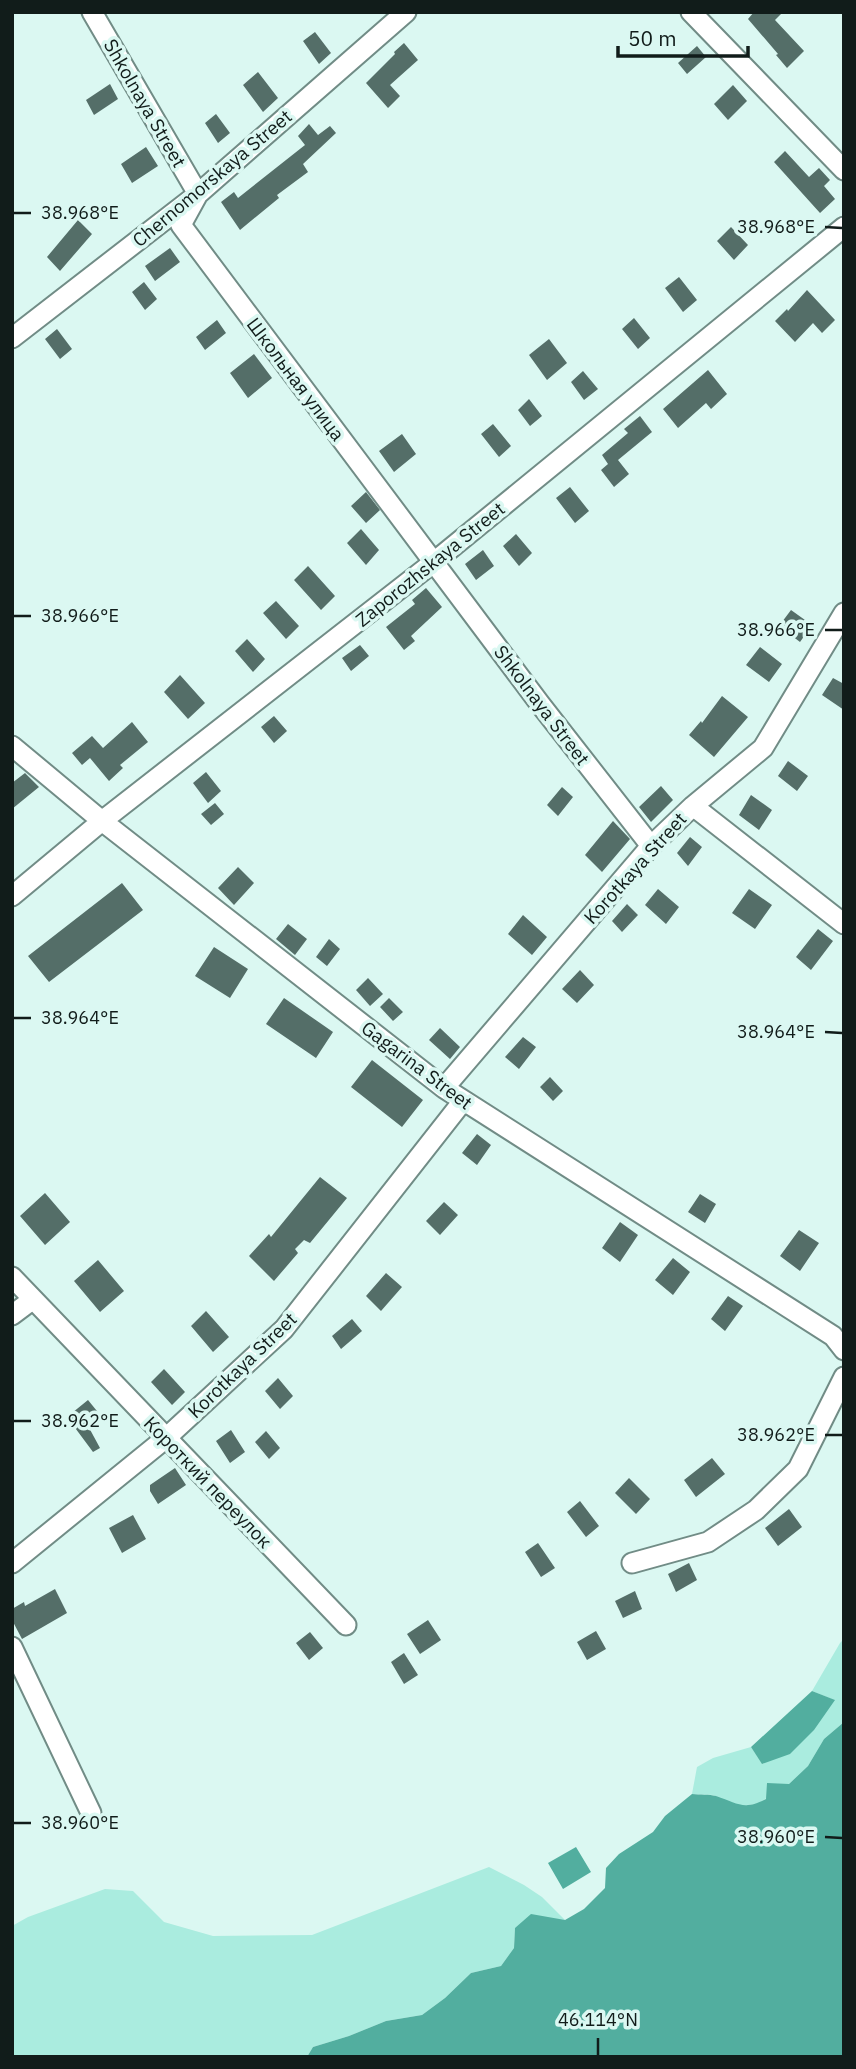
<svg xmlns="http://www.w3.org/2000/svg" width="856" height="2069" viewBox="0 0 856 2069" font-family="'IBM Plex Sans',sans-serif">
	<style>
		.green { fill: #aaecdf }
		.water { fill: #52ae9f }
		.building { fill: #546e68 }
		.lines { fill: none; stroke-linecap: round; stroke-linejoin: round }
		.minor-casing { stroke: #718c86; stroke-width: 23 }
		.minor { stroke: #fff; stroke-width: 19 }
		.ticks { fill: none; stroke: #111c1a; stroke-width: 2.5 }
		.labels { text-anchor: middle; dominant-baseline: central; stroke-width: 7; stroke-linejoin: round; paint-order: stroke }
		.street-label { font-size: 19px; fill: #111c1a; stroke: #dbf8f2 }
		.ticks-label { font-size: 18px; text-anchor: middle; fill: #111c1a; stroke: #dbf8f2; stroke-width: 7; stroke-linejoin: round; paint-order: stroke }
	</style>
	<rect width="100%" height="100%" fill="#dbf8f2"/>
	<path class="green" d="M844,1639V1722L824,1739L808,1766L789,1784L757,1804L737,1806L713,1795L692,1794L697,1767L713,1758L751,1747L763,1764L834,1700L812,1691L840,1643Z
		M489,1867L524,1885L542,1897L565,1920L515,1928L514,1948L501,1966L471,1973L445,1998L422,2015L386,2021L349,2036L313,2047L307,2057H12V1926L28,1917L105,1889L133,1891L164,1922L213,1936L312,1935Z"/>
	<path class="water" d="M812,1691L835,1700L814,1730L790,1754L762,1764L751,1747Z
		M844,1722V2057H307L313,2047L349,2036L386,2021L422,2015L445,1998L471,1973L501,1966L514,1948L515,1928L531,1914L565,1920L584,1909L605,1888L606,1868L619,1854L653,1832L665,1816L692,1794C700,1795 709,1794 716,1796C737,1803 744,1811 766,1799L767,1783L789,1784L808,1766L824,1739Z
		M576,1847L591,1872L563,1889L548,1863Z"/>
	<path class="building" d="M754,12H783L775,20L804,51L787,68L776,55L778,54L748,19Z
		M315,32L331,53L319,64L303,41Z
		M404,43L418,60L390,85L400,96L388,108L366,83L395,54L394,52Z
		M697,46L706,57L687,74L678,63Z
		M258,72L278,98L263,112L243,85Z
		M110,84L118,99L94,115L86,100Z
		M733,85L747,101L728,120L714,104Z
		M216,114L230,133L218,143L205,123Z
		M309,124L318,135L330,126L336,133L303,164L308,172L277,195L279,198L240,230L221,202L234,192L238,198L305,145L298,136Z
		M146,147L158,166L132,183L121,164Z
		M785,151L809,177L819,168L830,180L824,186L835,199L820,213L774,162Z
		M78,220L92,234L60,271L47,257Z
		M731,227L748,245L734,260L717,241Z
		M170,248L180,262L155,281L145,266Z
		M679,277L697,300L683,312L665,288Z
		M144,282L157,299L145,310L132,292Z
		M807,290L835,320L822,333L813,323L795,342L775,321L787,309L788,311Z
		M634,318L650,338L638,349L622,329Z
		M217,320L226,333L205,350L196,337Z
		M57,329L72,349L60,359L45,339Z
		M549,339L567,363L547,380L529,355Z
		M254,354L272,378L248,398L230,373Z
		M708,370L727,394L711,409L706,403L678,428L663,409Z
		M583,371L598,389L584,400L571,382Z
		M529,399L542,416L530,426L518,410Z
		M640,416L652,432L618,460L629,474L614,487L601,470L608,464L602,455L628,433L624,429Z
		M493,424L511,446L499,457L481,434Z
		M402,434L416,454L394,472L379,451Z
		M570,487L589,511L575,523L556,498Z
		M366,492L380,510L366,523L351,506Z
		M361,529L379,550L366,565L347,543Z
		M516,534L532,553L519,566L503,546Z
		M483,550L494,566L476,580L465,564Z
		M308,566L335,596L321,610L294,580Z
		M426,588L442,607L411,636L415,641L404,650L386,627L415,604L412,600Z
		M276,601L299,626L286,639L263,613Z
		M791,610L812,625L800,642L779,626Z
		M247,639L265,659L253,672L235,651Z
		M360,645L369,656L351,671L342,658Z
		M760,647L782,664L769,682L746,665Z
		M180,675L205,703L188,719L164,692Z
		M833,678L844,684V710L822,695Z
		M722,696L748,717L714,757L689,735L701,721L702,723Z
		M274,716L287,731L274,743L261,727Z
		M132,722L148,742L120,765L123,768L109,781L90,758L82,765L72,753L92,736L103,748Z
		M788,761L808,776L797,791L778,776Z
		M206,772L221,791L208,803L193,783Z
		M25,773L39,787L12,809V783Z
		M661,786L673,800L651,822L639,807Z
		M562,787L573,797L558,816L547,805Z
		M751,795L772,810L759,830L739,815Z
		M215,803L224,814L211,825L201,814Z
		M613,821L630,839L602,872L585,855Z
		M690,837L702,847L688,866L677,853Z
		M238,867L254,883L234,905L218,888Z
		M122,883L143,910L49,982L28,956Z
		M658,889L679,907L666,924L645,905Z
		M749,889L772,905L755,929L732,913Z
		M627,904L638,915L622,932L612,921Z
		M523,915L547,937L532,955L508,934Z
		M288,924L307,939L295,955L276,939Z
		M818,929L833,941L811,970L796,957Z
		M329,939L340,949L327,966L316,957Z
		M214,947L248,969L230,998L195,976Z
		M580,970L594,985L577,1003L562,989Z
		M368,978L383,994L370,1006L356,990Z
		M284,998L333,1032L316,1058L266,1024Z
		M389,998L403,1012L393,1021L380,1007Z
		M440,1028L460,1047L450,1059L429,1040Z
		M523,1037L536,1047L519,1069L505,1057Z
		M372,1060L423,1100L402,1127L351,1087Z
		M550,1077L563,1091L553,1101L540,1087Z
		M477,1134L491,1145L477,1165L462,1153Z
		M320,1177L347,1198L310,1243L304,1240L295,1249L298,1253L274,1281L249,1256L269,1234L271,1237Z
		M45,1193L70,1222L45,1245L20,1216Z
		M700,1194L716,1204L705,1223L688,1212Z
		M444,1202L458,1215L440,1235L426,1221Z
		M620,1222L638,1235L620,1262L602,1248Z
		M799,1230L819,1243L800,1271L780,1256Z
		M673,1258L690,1272L673,1295L655,1280Z
		M98,1260L124,1291L100,1312L74,1281Z
		M386,1273L402,1287L381,1311L366,1296Z
		M728,1296L743,1306L725,1331L711,1319Z
		M206,1311L229,1337L213,1352L191,1326Z
		M352,1319L362,1331L341,1349L332,1336Z
		M164,1369L185,1392L172,1405L151,1382Z
		M278,1378L293,1396L280,1409L265,1391Z
		M88,1400L101,1416L87,1424L100,1448L93,1452L67,1417Z
		M231,1430L245,1452L230,1463L216,1441Z
		M266,1431L280,1448L269,1459L255,1442Z
		M712,1458L725,1474L696,1497L684,1480Z
		M175,1468L186,1485L158,1504L150,1491V1485Z
		M629,1478L650,1499L636,1514L615,1493Z
		M580,1501L599,1526L586,1537L567,1512Z
		M789,1509L802,1527L778,1546L765,1528Z
		M133,1515L146,1539L122,1553L109,1528Z
		M538,1543L555,1568L541,1577L525,1552Z
		M689,1563L697,1580L676,1592L668,1574Z
		M55,1589L67,1613L22,1639L12,1620V1609L24,1602L25,1606Z
		M635,1591L642,1609L623,1618L615,1601Z
		M428,1620L441,1640L420,1654L407,1634Z
		M596,1631L606,1649L587,1660L577,1642Z
		M310,1632L323,1648L309,1660L296,1643Z
		M404,1653L418,1675L404,1684L391,1662Z"/>
	<g class="lines">
		<g class="minor-casing">
			<path id="minor" d="M92,12L198,194L181,225L540,704L651,846
				M691,12L844,170
				M12,338L198,194L406,12
				M12,746L102,821L444,1088L833,1336L844,1350
				M693,806L844,924
				M12,896L102,821L434,562L844,227
				M444,1088L651,846L693,806L763,748L844,613
				M12,1277L346,1625
				M12,1315L32,1300
				M12,1563L166,1438L284,1329L463,1101
				M632,1563L708,1542L756,1510L798,1469L844,1377
				M12,1647L91,1813"/>
		</g>
		<use href="#minor" class="minor"/>
	</g>
	<path class="ticks" d="M14,213H31M825,227L842,228M14,616H31M825,630H842M14,1018H31M825,1032L842,1033M14,1421H31M825,1435H842M14,1823H31M825,1837L842,1838M598,2055V2038"/>
	<g class="labels">
		<g class="street-label">
			<text transform="translate(145 103) rotate(60)">Shkolnaya Street</text>
			<text transform="translate(212 178) rotate(-40)">Chernomorskaya Street</text>
			<text transform="translate(296 379) rotate(53)">Школьная улица</text>
			<text transform="translate(430 564) rotate(-39)">Zaporozhskaya Street</text>
			<text transform="translate(542 705) rotate(53)">Shkolnaya Street</text>
			<text transform="translate(635 868) rotate(-48)">Korotkaya Street</text>
			<text transform="translate(417 1065) rotate(37)">Gagarina Street</text>
			<text transform="translate(242 1365) rotate(-44)">Korotkaya Street</text>
			<text transform="translate(208 1482) rotate(46)">Короткий переулок</text>
		</g>
	</g>
	<g class="ticks-label">
		<text x="80" y="219">38.968°E</text>
		<text x="776" y="233">38.968°E</text>
		<text x="80" y="622">38.966°E</text>
		<text x="776" y="636">38.966°E</text>
		<text x="80" y="1024">38.964°E</text>
		<text x="776" y="1038">38.964°E</text>
		<text x="80" y="1427">38.962°E</text>
		<text x="776" y="1441">38.962°E</text>
		<text x="80" y="1829">38.960°E</text>
		<text x="776" y="1843">38.960°E</text>
		<text x="598" y="2026">46.114°N</text>
	</g>
	<rect width="856" height="2069" fill="none" stroke="#111c1a" stroke-width="28"/>
	<path d="M618 46v10h130v-10" fill="none" stroke="#111c1a" stroke-width="3.5"/>
	<text x="628" y="46" font-size="21" fill="#111c1a" stroke="#dbf8f2" stroke-width="5" paint-order="stroke">50 m</text>
</svg>
